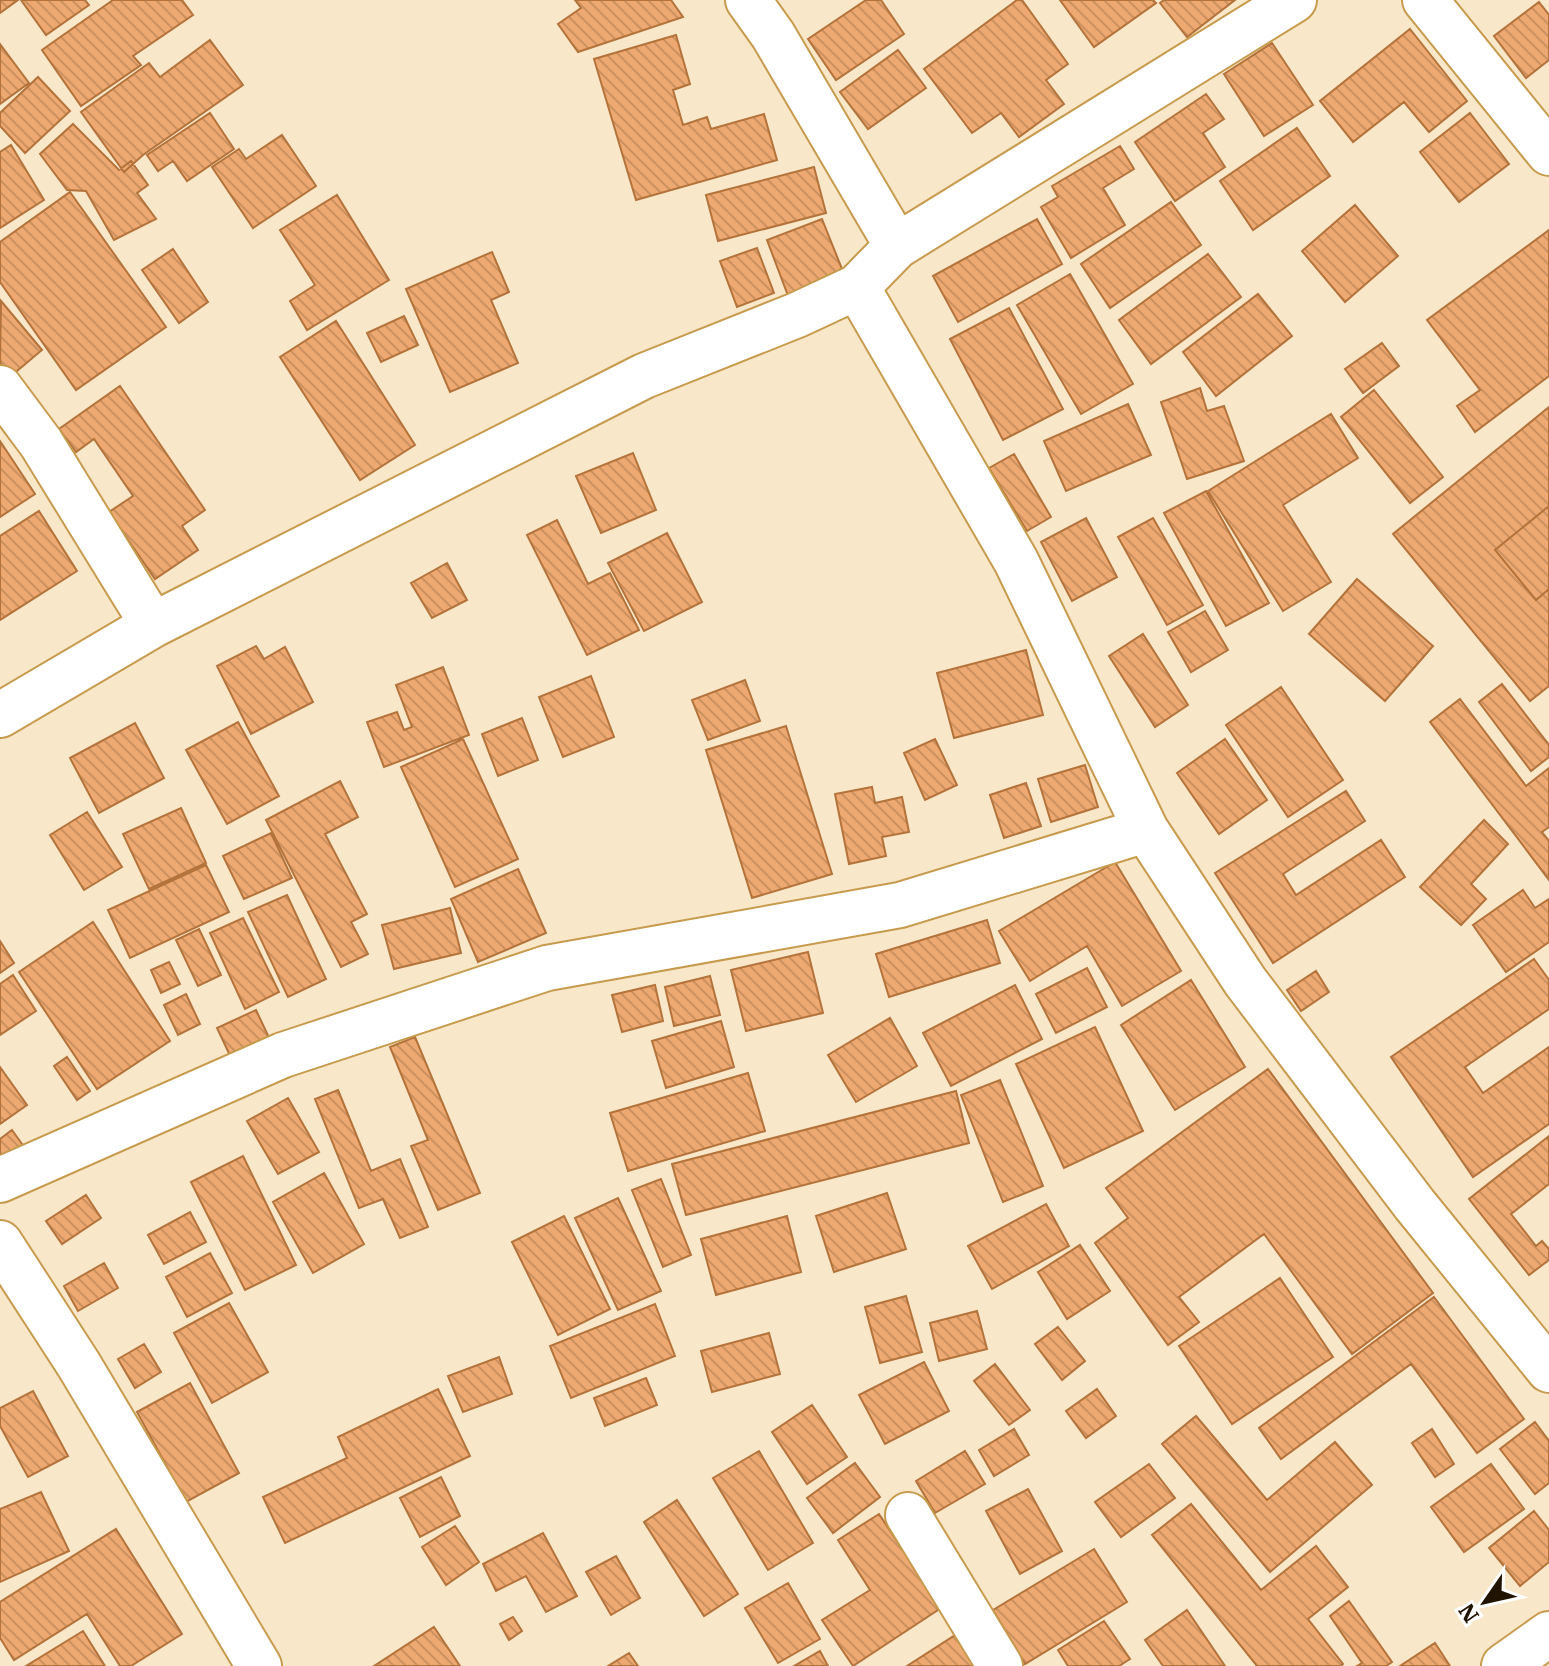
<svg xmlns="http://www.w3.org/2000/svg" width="1549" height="1666" viewBox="0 0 1549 1666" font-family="'IBM Plex Serif',serif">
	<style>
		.building { fill: url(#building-back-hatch); stroke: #b3733b; stroke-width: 2 }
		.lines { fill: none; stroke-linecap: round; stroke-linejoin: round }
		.minor-casing { stroke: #c79b4e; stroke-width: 48 }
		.minor { stroke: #fff; stroke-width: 44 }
	</style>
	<defs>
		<pattern id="building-back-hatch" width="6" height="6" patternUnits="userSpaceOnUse" patternTransform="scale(2)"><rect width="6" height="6" fill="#eda971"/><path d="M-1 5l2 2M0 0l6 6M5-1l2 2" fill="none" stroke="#cb9160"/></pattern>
	</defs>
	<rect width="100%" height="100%" fill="#f9e7ca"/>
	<path class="building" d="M0,0H18L0,13Z
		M21,0H85L89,5L46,35Z
		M113,0H182L193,15L133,56L141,65L81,106L42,50Z
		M575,0H671L683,17L578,52L558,24L581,8Z
		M866,0H881L904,34L836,80L808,39Z
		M1017,0H1022L1068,64L1046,80L1064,104L1019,137L1001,113L972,133L924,69Z
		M1060,0H1153L1156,3L1094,47Z
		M1164,0H1235L1187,37L1160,3Z
		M1539,2L1549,15V60L1526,78L1494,36Z
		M1410,29L1467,101L1429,132L1404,102L1353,142L1320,101Z
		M676,35L690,84L673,90L683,125L707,117L711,129L764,114L777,160L636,200L594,59Z
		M210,40L243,85L143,155L124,172L81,112L149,63L160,77Z
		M1272,43L1313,105L1264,136L1224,74Z
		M0,44L29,83L0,104Z
		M898,50L926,88L868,129L840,92Z
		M38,77L70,111L25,153L0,126V113Z
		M1206,94L1224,119L1203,133L1225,167L1175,201L1135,142Z
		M210,113L234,149L187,181L173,161L158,171L147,155Z
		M1470,113L1509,164L1459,202L1420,152Z
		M73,124L119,170L131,161L148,185L137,193L156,219L114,240L86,191L67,190L40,154Z
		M1297,128L1330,176L1253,230L1220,181Z
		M282,135L316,186L253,228L212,167L239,149L246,159Z
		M11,145L44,200L0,228V152Z
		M1120,146L1134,169L1103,188L1125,225L1071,258L1041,207L1058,197L1052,186Z
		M814,167L826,213L718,241L706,195Z
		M70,192L166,327L76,390L0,282V242Z
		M337,195L389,280L307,330L290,301L315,285L280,230Z
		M1171,202L1201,245L1110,308L1081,264Z
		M1355,205L1398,256L1345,302L1302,251Z
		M822,219L846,279L790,301L767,240Z
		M1037,219L1062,264L958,322L933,276Z
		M1549,230V376L1475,432L1457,406L1480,390L1427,320Z
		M757,248L774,293L737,307L720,261Z
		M173,249L208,302L179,323L142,270Z
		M492,252L509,292L491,300L518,363L450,392L406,289Z
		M1208,254L1241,297L1151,364L1119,320Z
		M1070,274L1133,384L1081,414L1017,305Z
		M1258,294L1292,336L1216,396L1183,352Z
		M1,301L42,350L11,376L0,363Z
		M1009,308L1063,409L1003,440L950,339Z
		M404,316L418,345L381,362L367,333Z
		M336,321L415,445L360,480L280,357Z
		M1382,343L1399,366L1363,393L1345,369Z
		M120,386L205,510L182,526L198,550L155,579L109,512L133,496L94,439L76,452L59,429Z
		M1200,388L1207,411L1224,406L1244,461L1187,479L1161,402Z
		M1374,390L1443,477L1410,503L1341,417Z
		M1128,404L1151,455L1066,491L1044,441Z
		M1549,407V506L1495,550L1536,600L1549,589V686L1530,701L1393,534Z
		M1331,414L1358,458L1283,505L1331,582L1283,611L1208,491Z
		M0,441L35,494L0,517Z
		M633,453L656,510L601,533L576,476Z
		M1014,454L1051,517L1027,531L989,468Z
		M1206,491L1269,603L1226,626L1164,513Z
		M1549,506V589L1536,600L1495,550Z
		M39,511L77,571L0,620V536Z
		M1086,518L1117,577L1072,601L1041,542Z
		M1153,518L1203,605L1167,625L1118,537Z
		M557,520L588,584L610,573L639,630L587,655L527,535Z
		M667,533L702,602L644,631L608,563Z
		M447,563L467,600L432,618L411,583Z
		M1357,579L1433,646L1385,701L1309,634Z
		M1205,611L1228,650L1191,672L1168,632Z
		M1143,634L1188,705L1155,727L1109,656Z
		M256,646L264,659L285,647L313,702L251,734L217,666Z
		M1026,650L1043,715L954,738L937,673Z
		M443,667L469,735L384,767L367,722L397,712L404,730L412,727L396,685Z
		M591,676L614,737L563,757L539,697Z
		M745,680L760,721L708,740L692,700Z
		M1502,684L1549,745V757L1531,771L1479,702Z
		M1281,687L1343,780L1288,817L1226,725Z
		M1460,699L1526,786L1549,768V827L1542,832L1549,841V880L1430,722Z
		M522,718L538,760L498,776L482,734Z
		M238,722L279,796L227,824L186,750Z
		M135,723L164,778L99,813L70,758Z
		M786,726L832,874L752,898L706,750Z
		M463,739L518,859L455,887L401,767Z
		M935,739L957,785L925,800L904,753Z
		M1225,739L1267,800L1219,834L1177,773Z
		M1085,765L1098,807L1051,822L1038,779Z
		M340,781L358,817L325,834L367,914L351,922L368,954L341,967L266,820Z
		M1026,783L1041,826L1004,838L990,795Z
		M872,787L875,803L902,797L909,832L882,837L886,856L849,864L835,794Z
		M1346,791L1365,821L1283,874L1296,895L1381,840L1405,877L1273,963L1215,873Z
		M181,808L206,863L149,889L123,834Z
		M87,812L122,867L84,890L50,835Z
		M1484,820L1508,844L1471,884L1486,899L1461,925L1420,887Z
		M271,833L292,878L244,899L223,856Z
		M1115,862L1181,971L1122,1006L1087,946L1030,981L999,931Z
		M206,865L229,912L130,958L108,910Z
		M518,869L546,933L478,962L451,899Z
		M1523,890L1535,908L1549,899V942L1506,972L1473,925Z
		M287,895L326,979L288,997L248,912Z
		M450,908L461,953L394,969L382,925Z
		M243,918L279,992L245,1009L210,933Z
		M987,920L1000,963L889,997L876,954Z
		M93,922L170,1041L97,1089L19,972Z
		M199,929L221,975L198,986L176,940Z
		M0,941L14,963L0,973Z
		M808,952L823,1013L746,1031L731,970Z
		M1534,959L1549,980V1009L1465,1067L1483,1093L1549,1047V1124L1473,1177L1391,1057Z
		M169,962L180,984L161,993L151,970Z
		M1087,968L1107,1007L1056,1033L1036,994Z
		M1316,971L1329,992L1301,1011L1287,990Z
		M13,975L36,1011L0,1035V984Z
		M710,976L720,1015L674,1026L665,987Z
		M1191,980L1245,1067L1175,1110L1121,1025Z
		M655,985L663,1021L622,1032L612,995Z
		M1015,985L1042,1039L951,1086L923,1033Z
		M186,994L200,1024L178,1035L164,1005Z
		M256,1010L273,1046L234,1064L217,1028Z
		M890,1018L917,1066L856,1102L828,1055Z
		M721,1021L734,1067L666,1088L652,1041Z
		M1095,1027L1143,1131L1064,1168L1016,1064Z
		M415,1037L480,1193L438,1210L411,1146L428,1140L390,1047Z
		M67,1057L90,1091L77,1100L54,1066Z
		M0,1067L27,1105L0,1124Z
		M1268,1069L1433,1293L1352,1354L1264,1234L1179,1297L1199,1322L1168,1345L1095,1243L1128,1218L1106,1188Z
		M748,1073L765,1131L628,1171L610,1113Z
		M1000,1080L1043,1186L1003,1202L961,1095Z
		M338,1090L371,1171L400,1159L428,1227L400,1238L383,1199L359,1208L315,1099Z
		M956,1091L969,1143L686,1215L672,1164Z
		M288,1098L319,1152L278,1174L247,1121Z
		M12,1130L27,1151L0,1162V1139Z
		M1549,1136V1184L1511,1214L1536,1246L1542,1241L1549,1249V1260L1529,1275L1469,1199Z
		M243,1156L296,1265L245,1290L191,1182Z
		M324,1173L364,1244L313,1273L273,1202Z
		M661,1179L691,1255L663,1267L632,1190Z
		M887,1193L906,1249L834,1272L816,1216Z
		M86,1195L101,1218L62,1244L46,1221Z
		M618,1198L661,1291L618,1310L575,1218Z
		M1046,1204L1069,1246L992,1289L968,1246Z
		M190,1212L206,1242L164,1264L148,1235Z
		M564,1216L610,1309L558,1335L512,1242Z
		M787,1216L801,1272L716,1295L701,1239Z
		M1080,1245L1110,1291L1067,1319L1038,1272Z
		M210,1253L232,1293L187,1317L166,1277Z
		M104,1263L118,1288L78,1311L64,1286Z
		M1280,1278L1333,1357L1232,1424L1179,1346Z
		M906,1296L922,1352L880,1363L865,1307Z
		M1434,1297L1524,1419L1477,1453L1411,1364L1281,1459L1259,1428Z
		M229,1303L268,1372L212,1403L174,1333Z
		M655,1304L675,1356L571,1398L550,1346Z
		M977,1311L987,1349L939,1361L930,1323Z
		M1058,1327L1085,1361L1062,1380L1035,1344Z
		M769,1333L780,1374L712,1392L701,1351Z
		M144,1344L161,1372L135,1388L118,1359Z
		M499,1357L512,1394L463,1412L448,1376Z
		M924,1362L949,1411L885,1444L859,1395Z
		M995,1364L1030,1410L1009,1425L974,1381Z
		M646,1378L657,1405L605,1426L594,1398Z
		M190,1383L239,1473L186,1502L137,1412Z
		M438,1389L470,1456L285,1543L263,1497L347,1458L338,1437Z
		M1097,1389L1116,1416L1086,1438L1066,1411Z
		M33,1391L68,1456L28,1477L0,1426V1408Z
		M812,1405L847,1457L807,1484L772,1432Z
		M1196,1416L1267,1500L1335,1442L1372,1485L1270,1572L1162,1444Z
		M1535,1422L1549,1441V1483L1535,1494L1500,1449Z
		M1014,1429L1029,1455L994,1476L979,1450Z
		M1432,1429L1454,1464L1435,1477L1412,1443Z
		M759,1451L813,1543L768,1570L713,1478Z
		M965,1451L985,1484L935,1513L916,1481Z
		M855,1463L880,1497L833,1533L807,1498Z
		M1149,1464L1175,1498L1121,1537L1095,1502Z
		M1491,1464L1524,1509L1464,1552L1431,1507Z
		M441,1477L460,1516L420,1537L400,1498Z
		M1028,1489L1062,1551L1020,1574L986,1511Z
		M41,1492L69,1551L0,1582V1509Z
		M677,1500L738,1594L704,1616L644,1522Z
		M1191,1504L1261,1590L1316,1546L1348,1587L1308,1619L1343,1664L1341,1666H1257L1152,1535Z
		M1534,1511L1549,1530V1562L1520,1586L1489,1548Z
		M879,1514L941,1608L853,1666L822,1620L870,1590L838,1540Z
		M455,1526L479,1562L446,1585L422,1547Z
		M116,1529L182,1634L131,1666H120L87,1614L14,1660L0,1638V1602Z
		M543,1533L577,1596L546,1612L526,1576L496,1591L483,1564Z
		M1094,1549L1127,1602L1025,1664L993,1610Z
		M616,1556L640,1598L611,1615L586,1572Z
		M788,1583L820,1639L778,1663L745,1608Z
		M1349,1601L1392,1662L1386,1666H1357L1362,1663L1330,1616Z
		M1187,1610L1225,1666H1163L1145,1640Z
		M513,1617L522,1631L509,1640L500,1624Z
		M1104,1621L1130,1659L1119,1666H1068L1058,1650Z
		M434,1627L460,1666H374Z
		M83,1631L105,1666H26Z
		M960,1632L982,1666H907Z
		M1435,1643L1450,1666H1400Z
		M820,1651L828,1666H794Z
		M629,1653L638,1666H608Z"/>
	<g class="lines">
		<g class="minor-casing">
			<path id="minor" d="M748,0L773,35L897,246
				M1425,0L1549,153
				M857,287L1016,561L1146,830L1245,981L1415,1205L1549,1370
				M0,388L41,443L153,625
				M0,715L153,625L644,376L797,315L857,287L897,246L1294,0
				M0,1180L283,1055L547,968L900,905L1146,830
				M0,1243L79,1365L259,1666
				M908,1515L1000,1666
				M1504,1666L1549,1634"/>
		</g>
		<use href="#minor" class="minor"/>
	</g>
	<g transform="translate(1485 1602) rotate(236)" stroke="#ffffff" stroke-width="6" paint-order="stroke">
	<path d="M0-6L14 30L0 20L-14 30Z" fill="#201300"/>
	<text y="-12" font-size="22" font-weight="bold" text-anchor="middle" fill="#201300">N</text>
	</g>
</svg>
